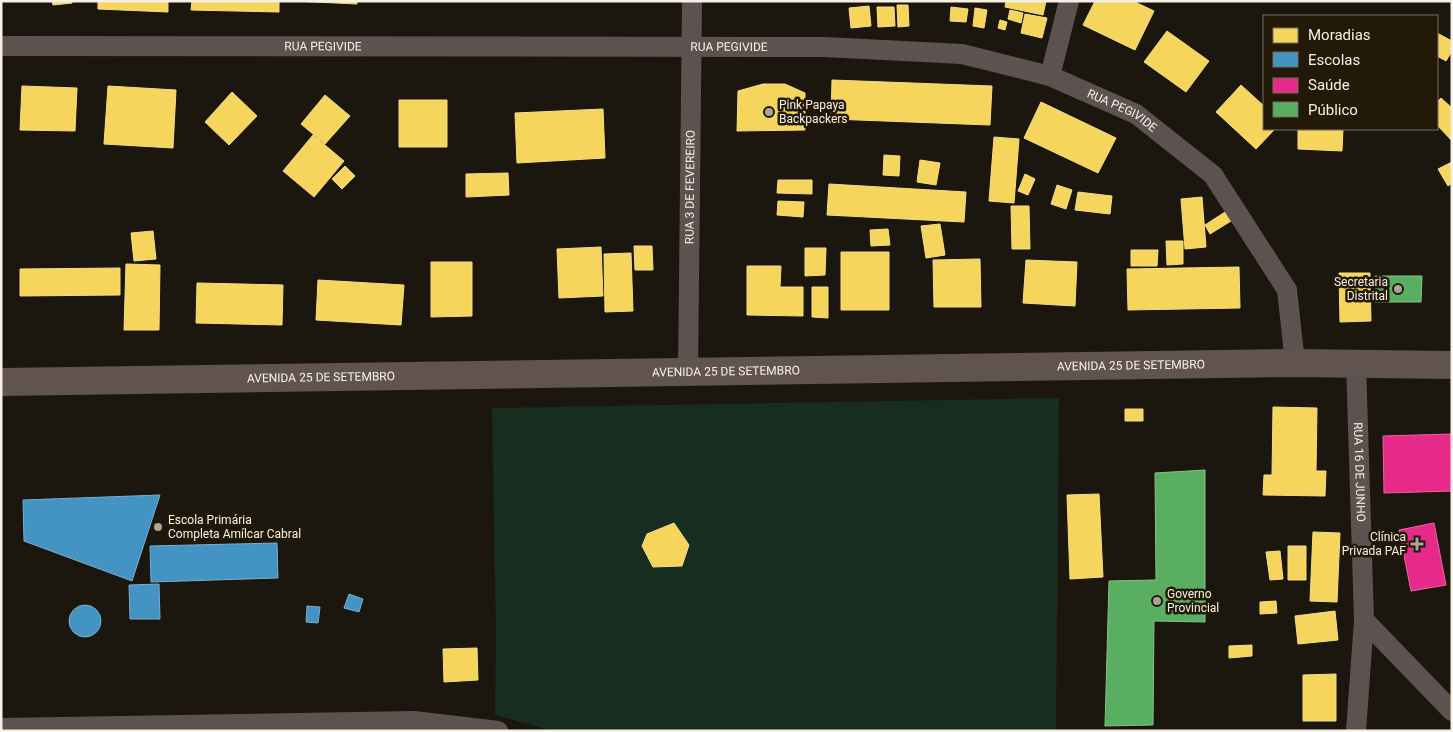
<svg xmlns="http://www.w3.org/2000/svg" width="1453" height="732" viewBox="0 0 1453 732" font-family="Roboto,sans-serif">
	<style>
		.green { fill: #172d20 }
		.homes { fill: #f6d55c; stroke: #f6dd85 }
		.schools { fill: #4393c3; stroke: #79afcd }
		.health { fill: #e7298a; stroke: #ec65a5 }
		.public { fill: #5aae61; stroke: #89c289 }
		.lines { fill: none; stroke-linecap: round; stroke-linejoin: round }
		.street { stroke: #5d524f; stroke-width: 20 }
		.secondary { stroke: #61534f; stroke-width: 28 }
		.poi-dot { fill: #aaa49a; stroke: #221908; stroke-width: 2 }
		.labels { text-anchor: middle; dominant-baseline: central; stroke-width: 5; stroke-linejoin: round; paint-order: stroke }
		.street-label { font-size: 12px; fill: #f6f0e5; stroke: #221908 }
		.poi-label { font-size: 12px; fill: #f6f0e5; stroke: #221908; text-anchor: start }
	</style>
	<rect width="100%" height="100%" fill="#1c170e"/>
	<path class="green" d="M1059,398L1056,731H554L495,715L496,633L492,408Z"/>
	<path class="homes" d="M52,1H72V3L53,5Z
		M98,1H168V12L98,9Z
		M192,1H279V12L191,10Z
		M294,1H357V4Z
		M1006,1H1046L1043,15L1005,7Z
		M1095,1H1133L1154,11L1135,50L1083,25Z
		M897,5H908L909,26L898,27Z
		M869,6L871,26L851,28L849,8Z
		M877,7H894L895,26L878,27Z
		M951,7L968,9L966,22L950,21Z
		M975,8L987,10L984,28L973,26Z
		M1010,10L1023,13L1021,23L1008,19Z
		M1025,14L1047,18L1042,38L1021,33Z
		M1000,20L1007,22L1005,30L998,28Z
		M1167,31L1209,61L1186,92L1144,62Z
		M1437,33L1452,41V51L1446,61L1437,56Z
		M832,80L992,86L990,125L831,119Z
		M763,84H785L805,93V130L737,131L738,91Z
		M1241,85L1264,106V129H1275L1256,149L1216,112Z
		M22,86L77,88L75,131L20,130Z
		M108,86L176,90L173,148L104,144Z
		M232,92L257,116L229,145L205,122Z
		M325,95L350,116L325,144L301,124Z
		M1441,98L1452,108V141L1437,125V102Z
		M399,100H447V147H399Z
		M1041,102L1116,138L1098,173L1024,138Z
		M603,109L605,158L517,163L515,113Z
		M1298,129H1343L1342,151L1298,149Z
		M313,135L344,161L314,197L283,171Z
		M994,137L1019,139L1014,203L989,201Z
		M884,155L900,156L899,176L883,175Z
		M920,160L940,163L936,185L917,182Z
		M1452,162V183L1448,186L1438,169Z
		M345,166L355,176L342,189L332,179Z
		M508,173L509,195L466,197V174Z
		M1025,174L1035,179L1028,195L1018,191Z
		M778,180H812V194L777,193Z
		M829,184L966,192L964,222L827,215Z
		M1057,185L1072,190L1066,209L1051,204Z
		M1078,192L1112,196L1110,214L1075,210Z
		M1202,197L1206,247L1185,249L1181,199Z
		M778,201L804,202L803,217L777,215Z
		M1011,206H1029L1030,249H1012Z
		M1225,212L1231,221L1210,234L1205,225Z
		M940,224L945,255L926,258L921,226Z
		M888,229L890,245L871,246L870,230Z
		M153,231L156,259L134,261L131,233Z
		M1166,241H1183V264L1167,265Z
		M634,246H652L653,270H635Z
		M601,247L603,296L559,298L557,249Z
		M805,248H826L825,275L805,276Z
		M1131,250H1158L1157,266H1131Z
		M841,252H889V310H841Z
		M631,253L633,311L605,312L604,254Z
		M980,259L981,307H934L933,260Z
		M1026,260L1077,262L1075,306L1023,303Z
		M431,262H472V316L431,317Z
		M126,264L160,265L159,330H124Z
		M747,266H781L780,287H803V316L747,315Z
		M1239,267L1240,308L1128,310L1127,269Z
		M120,268V295L20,296V269Z
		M1339,273H1370L1371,321L1340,322Z
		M318,280L404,285L401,325L316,320Z
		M197,283L283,285L282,325L196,323Z
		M812,287H828V318L812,317Z
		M1273,407L1317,408L1316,471H1326L1325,496L1263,495L1264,475H1272Z
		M1125,409H1143V421H1125Z
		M1099,494L1103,577L1070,579L1067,495Z
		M674,523L689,545L682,566L653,567L642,546L647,534Z
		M1313,532L1340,533L1337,602L1310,601Z
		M1288,546H1306V580H1288Z
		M1280,551L1283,579L1270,580L1266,552Z
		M1276,601L1277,613L1260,614V602Z
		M1335,611L1338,640L1298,644L1295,616Z
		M1252,645V656L1229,658V646Z
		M477,648L478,680L444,682L443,649Z
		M1336,674V721H1303V675Z"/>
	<path class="schools" d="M160,495L132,581L24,541L23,500Z
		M277,543L278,578L151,582L150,546Z
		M159,584L160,619H130L129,585Z
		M349,594L363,599L359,612L344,608Z
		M69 621a16 16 0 1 1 32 0a16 16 0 1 1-32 0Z
		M307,606L320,607L318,623L306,622Z"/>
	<path class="health" d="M1452,434V491L1384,493L1383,436Z
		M1434,523L1446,585L1411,591L1399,530Z"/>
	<path class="public" d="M1375,276H1422L1421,302H1375Z
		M1205,470V622L1154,621L1153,725L1105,726L1109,581L1156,580L1155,473Z"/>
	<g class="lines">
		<g class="street">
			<path id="s1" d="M1,46L825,47L962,54L1050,76L1136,114L1213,175L1287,290L1295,363"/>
			<path d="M1050,76L1069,1"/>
			<path id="s2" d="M1356,363L1364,620L1356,731"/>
			<path id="s3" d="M688,373L692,1"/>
			<path d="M1364,620L1452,711"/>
			<path d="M1,728L414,721L498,731"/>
		</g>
		<path class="secondary" id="s4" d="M1,382L1295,363L1452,365"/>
	</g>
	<g class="poi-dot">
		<circle cx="769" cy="112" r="5"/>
		<circle cx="1398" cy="289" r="5"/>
		<circle cx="158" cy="527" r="5"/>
		<path d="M1414.5 536.5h5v5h5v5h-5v5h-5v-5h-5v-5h5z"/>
		<circle cx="1157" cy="601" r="5"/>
	</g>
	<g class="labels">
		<g class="street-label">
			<text stroke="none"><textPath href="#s1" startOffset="322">RUA PEGIVIDE</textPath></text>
			<text stroke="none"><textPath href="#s1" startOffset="728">RUA PEGIVIDE</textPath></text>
			<text stroke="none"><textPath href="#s1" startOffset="1132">RUA PEGIVIDE</textPath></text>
			<text stroke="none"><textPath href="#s3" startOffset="186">RUA 3 DE FEVEREIRO</textPath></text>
			<text stroke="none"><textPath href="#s4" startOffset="1130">AVENIDA 25 DE SETEMBRO</textPath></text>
			<text stroke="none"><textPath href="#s4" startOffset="725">AVENIDA 25 DE SETEMBRO</textPath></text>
			<text stroke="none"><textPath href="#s4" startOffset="320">AVENIDA 25 DE SETEMBRO</textPath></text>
			<text stroke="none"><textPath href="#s2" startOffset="109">RUA 16 DE JUNHO</textPath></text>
		</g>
		<g class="poi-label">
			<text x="779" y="105">Pink Papaya<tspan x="779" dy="14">Backpackers</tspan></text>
			<text x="1388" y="282" text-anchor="end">Secretaria<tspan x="1388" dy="14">Distrital</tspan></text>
			<text x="168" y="520">Escola Primária<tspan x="168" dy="14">Completa Amílcar Cabral</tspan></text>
			<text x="1406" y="537" text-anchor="end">Clínica<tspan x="1406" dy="14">Privada PAF</tspan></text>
			<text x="1167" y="594">Governo<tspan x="1167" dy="14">Provincial</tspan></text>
		</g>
	</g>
	<rect width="1453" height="732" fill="none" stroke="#f6f0e5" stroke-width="5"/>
	<rect x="1263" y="15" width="175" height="115" fill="#221908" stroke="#776f60"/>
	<rect x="1273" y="28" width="25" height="15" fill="#f6d55c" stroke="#776f60"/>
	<text x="1308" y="40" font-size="15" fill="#f6f0e5">Moradias</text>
	<rect x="1273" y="52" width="25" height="15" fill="#4393c3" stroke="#776f60"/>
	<text x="1308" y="65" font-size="15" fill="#f6f0e5">Escolas</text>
	<rect x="1273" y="78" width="25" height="15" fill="#e7298a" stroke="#776f60"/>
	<text x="1308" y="90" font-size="15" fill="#f6f0e5">Saúde</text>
	<rect x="1273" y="102" width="25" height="15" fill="#5aae61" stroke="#776f60"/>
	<text x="1308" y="115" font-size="15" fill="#f6f0e5">Público</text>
</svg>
